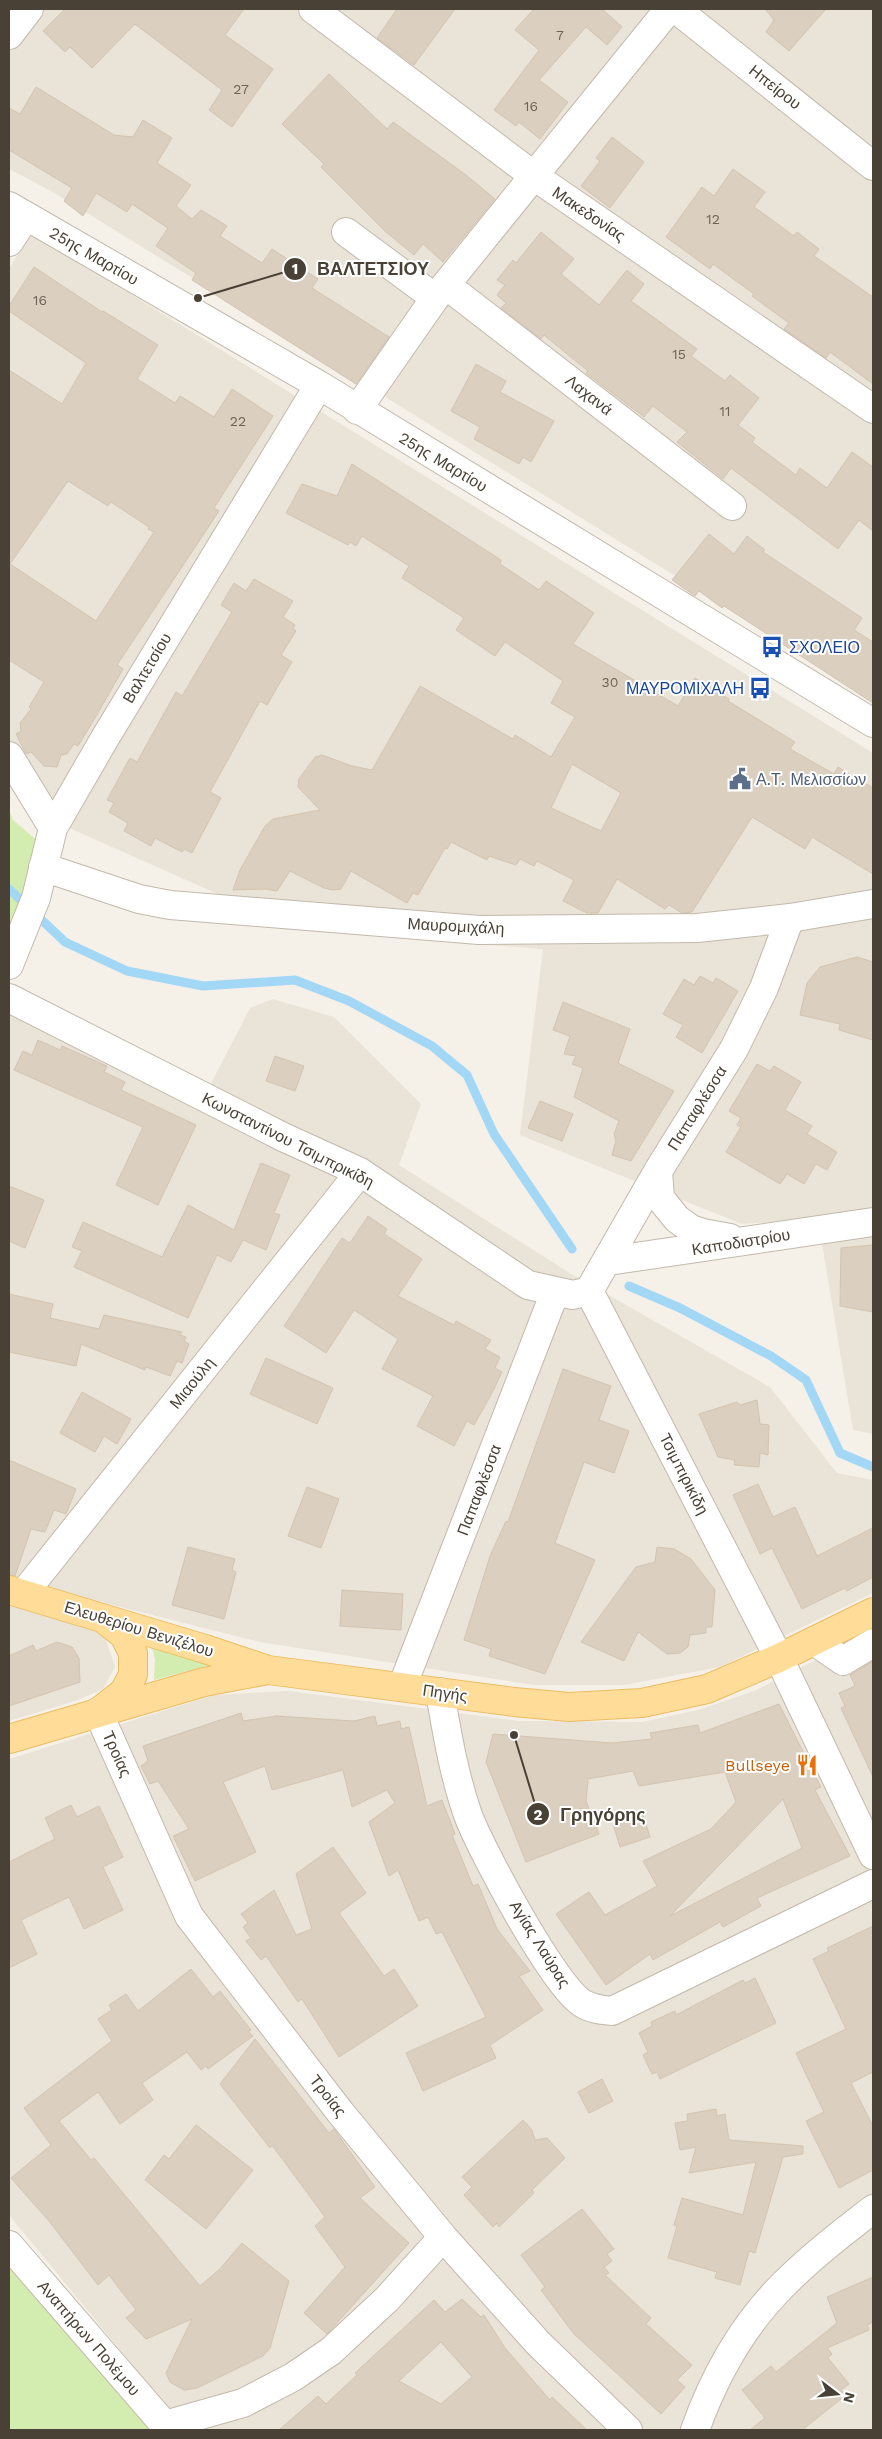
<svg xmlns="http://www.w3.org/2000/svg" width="882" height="2439" viewBox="0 0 882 2439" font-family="'Work Sans',sans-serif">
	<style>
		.residential { fill: #eae3d7 }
		.green { fill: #d3ecaf }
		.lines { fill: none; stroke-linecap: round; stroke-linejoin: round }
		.stream { stroke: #a2d7f6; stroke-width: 9 }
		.building { fill: #dbcfc0; stroke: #d3c4b0; fill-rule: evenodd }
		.minor-casing { stroke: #c2b9ab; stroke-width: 30 }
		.major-casing { stroke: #ecbc60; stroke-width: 30 }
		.minor { stroke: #fff; stroke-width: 28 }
		.major { stroke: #ffdd98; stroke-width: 28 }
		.labels { text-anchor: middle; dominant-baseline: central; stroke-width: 4; stroke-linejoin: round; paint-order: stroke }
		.number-label { font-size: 14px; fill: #6e6458 }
		.street-label { font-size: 16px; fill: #4a4136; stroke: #fff }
		.transit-label { font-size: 16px; fill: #164399; stroke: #fff; text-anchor: start }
		.service-label { font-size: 16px; fill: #4e5e75; stroke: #fff; text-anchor: start }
		.food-label { font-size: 16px; fill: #c56008; stroke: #fff; text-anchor: end }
		.leader { fill: none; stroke: #4a4136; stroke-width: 2 }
		.callout-dot { fill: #4a4136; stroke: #fff; stroke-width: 2 }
		.mark-label { font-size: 15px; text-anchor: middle; font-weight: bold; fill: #fff }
		.callout-label { font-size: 18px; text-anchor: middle; font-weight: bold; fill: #4a4136; stroke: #fff; stroke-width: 4; stroke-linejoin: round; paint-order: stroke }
	</style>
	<rect width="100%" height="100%" fill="#f5f1e9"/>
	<path class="residential" d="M9,9H873V698L53,192L9,169Z
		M32,233L873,753V1434L853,1430L818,1219L742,1224L520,1135L543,949L299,930L40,815L9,783V268Z
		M273,999L334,1017L421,1104L399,1165L568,1272L770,1387L837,1473L873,1480V1593L720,1667L624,1685H534L260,1642L9,1579V1011L202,1101L250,1008Z
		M9,1602L83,1622L106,1640L115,1667L103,1689L78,1700L9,1721Z
		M873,1631V2430H186L9,2215V1759L214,1695L289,1691L519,1721L642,1722L698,1710L754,1691Z"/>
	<path class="green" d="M9,810L13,820L40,843L30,892L9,931Z
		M151,1644L213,1664L154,1680L155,1659Z
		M9,2266L20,2279L150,2430H9Z"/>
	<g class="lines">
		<path class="stream" d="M9,889L65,942L127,971L203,986L295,980L349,1001L432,1046L467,1075L494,1134L572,1249
			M629,1286L680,1308L771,1356L806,1380L840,1453L873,1467"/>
	</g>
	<path class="building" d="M65,9H244L225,35L273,69L232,127L209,110L222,90L135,24L92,68L70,47L65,52L43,31Z
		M397,9H455L414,65L377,38Z
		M534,9H602L622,27L607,45L586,27L539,80L568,102L540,139L519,122L516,126L494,110L539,50L515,30Z
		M765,9H826L789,51L766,32L774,20Z
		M329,74L387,129L393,122L466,175L495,199L443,262L423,244L414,255L386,232L321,167L324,164L282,124Z
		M36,87L114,135L133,137L143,120L172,138L157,163L191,185L176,206L192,219L201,210L227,226L220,236L262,263L272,249L318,279L312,288L389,337L356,384L192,280L196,273L156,246L168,228L132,204L127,212L96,193L83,216L64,201L72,188L9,150V108L20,114Z
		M612,137L644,162L610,208L581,186L600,161L596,158Z
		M733,169L765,192L754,207L794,236L797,232L819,249L814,256L873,297V384L830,352L826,358L784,329L789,323L752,296L754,294L713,264L710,269L666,237L702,187L714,196Z
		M541,232L574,259L561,274L599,305L627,270L644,284L631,301L697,349L691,356L725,381L730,375L759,398L738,425L755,438L752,442L796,475L800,468L827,488L852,452L873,467V531L859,520L838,549L731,468L723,479L677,442L687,432L653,406L644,417L586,373L588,371L544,335L541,339L501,308L506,303L497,295L505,285L497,280L513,260L516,263Z
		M34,267L102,312L103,311L158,345L137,379L175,403L180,396L214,417L232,389L273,416L214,508L219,511L117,665L123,669L95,718L78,746L74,744L67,754L61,755L57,767L44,766L31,752L26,754L16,734L21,731L20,723L31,709L29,707L44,682L9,660V370L62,404L86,363L9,311V306ZM68,481L108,506L111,502L149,527L148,529L154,532L96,621L10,564Z
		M476,364L506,381L500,392L554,421L531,462L523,457L519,464L474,439L480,427L451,411Z
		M352,464L501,560L500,564L539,590L546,581L594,613L573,644L678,706L695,678L729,699L728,701L795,742L790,749L834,774L838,767L873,788V874L812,837L805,849L752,817L692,912L682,913L669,905L665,909L617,879L598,913H587L563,901L574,880L537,861L534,866L520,859L516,865L489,856L487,860L451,842L447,849L445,848L418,895L413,893L407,903L351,871L341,889L333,890L324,888L290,871L277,891L265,889L233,890L240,870L265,826L273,819L320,810L298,787L299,779L315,757L322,755L352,766L372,770L420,686L513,739L515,735L551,757L575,717L551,703L563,681L505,642L495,656L456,630L464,618L402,578L409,566L362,536L356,546L350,542L348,545L286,513L302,484L337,496ZM572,764L621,793L601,831L551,808Z
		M709,534L734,554L747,536L765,550L763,552L862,618L854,630L873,642V703L724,606L722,608L699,591L695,596L672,580Z
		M254,579L293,601L283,617L295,625L293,629L296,631L281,655L292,662L267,705L260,701L210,792L221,798L192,853L184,849L182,852L155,838L151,846L124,831L128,823L109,812L114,803L107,800L130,758L137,762L176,692L182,696L232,612L221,605L234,583L246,591Z
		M857,957L873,962V1040L839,1030L840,1024L800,1015L807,983L820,967Z
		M700,976L713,983L716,978L738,991L702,1053L676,1037L683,1025L663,1014L684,979L694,985Z
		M563,1002L630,1029L618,1063L674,1091L631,1161L612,1155L616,1141L614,1134L619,1121L574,1097L583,1068L572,1064L576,1056L564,1054L570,1036L553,1030Z
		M38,1040L60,1050L62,1046L107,1066L104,1072L125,1082L121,1090L196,1125L158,1205L116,1185L143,1127L14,1070L23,1051L32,1055Z
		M275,1056L304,1066L295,1091L266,1081Z
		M757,1064L770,1071L774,1066L801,1082L785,1110L812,1126L807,1134L837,1152L827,1170L816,1164L804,1184L787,1174L780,1184L726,1152L741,1127L737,1125L741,1118L729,1111Z
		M540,1101L573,1114L562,1141L528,1128Z
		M261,1163L290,1175L274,1213L280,1215L266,1250L243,1240L231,1262L217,1255L188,1318L74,1267L82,1251L72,1247L83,1222L162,1257L188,1205L234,1230Z
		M9,1186L44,1200L25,1248L9,1241Z
		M368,1216L387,1229L384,1234L422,1259L398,1296L454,1325L456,1321L491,1340L485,1349L500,1357L495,1368L502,1372L493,1391L474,1425L467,1421L454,1446L417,1426L433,1396L382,1369L398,1339L354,1310L326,1353L284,1326L342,1238L350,1243Z
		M873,1245V1312L840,1306L841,1248Z
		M9,1294L53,1304L50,1318L99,1329L104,1315L182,1332L180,1335L186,1337L184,1341L189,1344L182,1363L177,1361L170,1376L146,1367L145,1370L81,1344L76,1366L9,1352Z
		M266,1358L333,1388L317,1424L250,1394Z
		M563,1369L611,1386L599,1420L629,1431L614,1473L584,1462L555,1543L595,1560L545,1674L489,1656L491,1649L464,1640L490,1556L506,1521L508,1522Z
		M82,1392L131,1419L117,1444L104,1436L95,1452L60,1433Z
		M757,1400L760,1424L769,1425L768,1455L760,1453L759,1467L734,1465L735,1460L718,1457L699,1414L737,1402L740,1405Z
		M9,1460L76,1489L66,1514L54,1510L45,1532L31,1529L15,1576L9,1575Z
		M758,1484L773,1517L795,1507L817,1556L873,1528V1577L847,1591L845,1588L802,1609L772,1548L760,1554L733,1495Z
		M307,1487L339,1499L321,1548L288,1536Z
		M188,1547L235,1559L232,1570L236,1572L224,1619L172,1605Z
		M657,1547L674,1549L691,1559L715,1590L712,1627H706V1633L690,1635L688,1647L680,1653L667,1654L638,1632L624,1661L581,1642L636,1567L655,1562Z
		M342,1590L403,1594L401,1630L340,1626Z
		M57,1642L72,1647L79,1658L80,1682L9,1706V1656L33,1645L36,1651Z
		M873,1661V1777L841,1708L845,1706L839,1693L855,1686L850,1675Z
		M779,1704L821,1787L815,1790L850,1856L757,1898L761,1906L723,1927L720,1922L653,1960L650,1954L606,1985L556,1914L589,1892L605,1915L657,1886L643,1861L711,1829L736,1802L725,1772L639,1786L633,1771L588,1779L586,1801L599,1834L526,1862L486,1762L493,1734L612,1743L652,1739L650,1733L698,1725L700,1733ZM783,1799L802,1848L670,1916Z
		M241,1713L243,1721L276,1716L354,1721L375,1716L377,1726L400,1721L401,1729L409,1727L427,1806L442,1800L455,1834L452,1835L473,1886L478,1884L497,1929L530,1971L519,1976L543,2010L490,2045L496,2058L423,2091L406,2053L486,2017L442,1932L436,1934L428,1917L419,1921L398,1870L389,1876L369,1822L395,1803L387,1790L352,1807L343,1770L272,1790L265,1766L223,1782L256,1852L195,1881L173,1836L189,1829L158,1781L150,1784L141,1766L148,1761L143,1746Z
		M71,1805L77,1817L99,1806L123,1857L103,1867L123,1910L84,1929L69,1897L21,1920L37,1954L9,1968V1862L55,1839L45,1818Z
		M643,1815L650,1837L620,1847L613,1824Z
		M333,1847L366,1893L339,1913L384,1976L394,1969L418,2006L339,2057L302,1999L298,2002L266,1956L261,1960L246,1941L251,1938L243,1927L248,1923L241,1914L274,1890L296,1935L312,1929L296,1874Z
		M873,1926V2072L851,2083L873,2126V2170L839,2188L806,2121L824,2112L796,2053L846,2029L813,1959L829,1951L827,1948Z
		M191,1969L213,1997L220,1991L251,2030L249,2032L253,2036L208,2069L206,2066L201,2070L187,2052L142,2083L153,2100L120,2124L98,2092L59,2121L91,2160L94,2158L200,2286L220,2269L242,2243L289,2281L270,2348L263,2356L197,2388L184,2390L170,2382L166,2373L192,2319L146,2339L126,2318L136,2310L109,2275L98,2285L49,2221L11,2178L51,2145L24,2108L112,2041L98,2019L112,2010L109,2005L126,1994L138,2011Z
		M755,1978L776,2023L660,2079L657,2072L652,2074L643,2055L648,2052L639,2033L652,2026L651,2022L675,2011L676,2015L743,1980L745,1983Z
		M255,2039L329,2133L334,2129L375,2187L360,2198L409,2243L327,2334L304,2313L345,2267L315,2226L325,2217L272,2145L270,2148L220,2084Z
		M602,2079L613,2101L589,2113L578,2092Z
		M716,2109L717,2116L725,2114L729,2140L803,2146V2154L783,2157L755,2253L749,2251L740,2285L715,2278L717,2272L668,2258L677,2226L674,2225L682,2198L743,2215L756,2162L689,2173L696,2147L680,2150L675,2123L688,2121L687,2114Z
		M523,2120L532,2130L535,2140L547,2138L565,2158L532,2190L534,2193L499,2227L497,2223L493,2227L464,2195L472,2187L462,2177Z
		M196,2125L253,2170L206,2229L145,2180L164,2155L169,2159Z
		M582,2209L614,2249L607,2254L612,2261L604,2267L609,2273L605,2275L651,2318L646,2324L692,2365L677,2380L685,2387L661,2414L574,2334L541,2290L545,2287L521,2255Z
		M873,2277V2322L867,2325L869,2330L827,2348L832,2354L828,2358L849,2384L841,2390L846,2395L802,2430H750L765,2418L742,2390L771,2366L776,2372L837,2323L827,2297Z
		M462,2299L481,2317L484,2315L505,2348L550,2400L552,2397L587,2430H279L318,2396L326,2404L357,2375L355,2373L434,2300L445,2312ZM441,2342L472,2377L441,2404L399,2381Z"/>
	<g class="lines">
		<g class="minor-casing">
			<path id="minor" d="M313,9L534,176L873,409
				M676,9L873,166
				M9,35L29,9
				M9,206L319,385L873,723
				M346,232L435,298
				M9,242L26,216
				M446,285L732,506
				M357,410L435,298L669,9
				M9,756L53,828
				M43,867L139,899L170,905L479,930L697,928L790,918L873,904
				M9,965L36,898L53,828L105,738L319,385
				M9,998L283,1137L360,1172L528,1285L573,1295L589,1291
				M658,1171L660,1198L677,1219L691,1229L703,1233L730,1238
				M608,1261L873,1222
				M589,1291L779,1658L873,1855
				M589,1291L658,1171L734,1049L764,988L790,918
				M24,1593L360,1172
				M814,1641L843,1661L873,1643
				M402,1687L555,1292
				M440,1692C447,1734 454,1775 468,1815C481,1850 554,1986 582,2003C591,2009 602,2010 612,2011L873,1884
				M98,1712L189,1916L340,2112L443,2237L538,2343L628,2430
				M9,2245L169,2430
				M165,2425L243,2403L293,2377L331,2351L387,2299L443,2237
				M695,2430C714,2377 743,2325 783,2285C811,2257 842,2233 873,2209"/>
		</g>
		<g class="major-casing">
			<path id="major" d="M9,1590L205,1649L265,1669
				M101,1710L124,1692L133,1675V1653L124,1635L105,1620
				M9,1739L204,1682L268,1670L514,1702L569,1707L642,1703L707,1689L779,1658L873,1612"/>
		</g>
		<use href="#minor" class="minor"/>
		<use href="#major" class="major"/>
	</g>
	<defs>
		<g id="bus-bare" transform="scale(1.725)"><path d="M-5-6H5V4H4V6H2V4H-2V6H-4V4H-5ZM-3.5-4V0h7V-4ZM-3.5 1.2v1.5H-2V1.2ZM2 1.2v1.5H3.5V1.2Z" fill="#1a4fb4" stroke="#fff" stroke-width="2.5" paint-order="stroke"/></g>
		<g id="civic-bare" transform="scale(1.725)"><path d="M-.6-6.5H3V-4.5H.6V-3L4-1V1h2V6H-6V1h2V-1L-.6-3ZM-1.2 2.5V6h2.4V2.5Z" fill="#5c6f8a" stroke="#fff" stroke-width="2.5" paint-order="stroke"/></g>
		<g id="restaurant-bare" transform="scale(1.725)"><path d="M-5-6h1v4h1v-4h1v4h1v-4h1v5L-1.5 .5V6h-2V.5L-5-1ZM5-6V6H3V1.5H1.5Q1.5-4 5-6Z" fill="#e8710a" stroke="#fff" stroke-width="2.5" paint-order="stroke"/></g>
	</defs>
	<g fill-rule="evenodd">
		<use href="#bus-bare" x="772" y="647"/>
		<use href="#bus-bare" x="760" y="688"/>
		<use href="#civic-bare" x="740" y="779"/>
		<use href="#restaurant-bare" x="807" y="1765"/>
	</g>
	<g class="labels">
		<g class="number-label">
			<text x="560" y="35">7</text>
			<text x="241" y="89">27</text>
			<text x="531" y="106">16</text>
			<text x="713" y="219">12</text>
			<text x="40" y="300">16</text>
			<text x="679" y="354">15</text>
			<text x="725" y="411">11</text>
			<text x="238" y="421">22</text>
			<text x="610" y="682">30</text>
		</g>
		<g class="street-label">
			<text transform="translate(775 87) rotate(38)">Ηπείρου</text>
			<text transform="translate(589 214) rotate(34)">Μακεδονίας</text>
			<text transform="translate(94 256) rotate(30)">25ης Μαρτίου</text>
			<text transform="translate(589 395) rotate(38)">Λαχανά</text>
			<text transform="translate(443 462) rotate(31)">25ης Μαρτίου</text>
			<text transform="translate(147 668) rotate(-59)">Βαλτετσίου</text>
			<text transform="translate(456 926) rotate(3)">Μαυρομιχάλη</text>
			<text transform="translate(697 1108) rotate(-58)">Παπαφλέσσα</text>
			<text transform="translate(288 1140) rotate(27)">Κωνσταντίνου Τσιμπρικίδη</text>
			<text transform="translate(741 1242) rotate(-9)">Καποδιστρίου</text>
			<text transform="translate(192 1383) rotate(-51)">Μιαούλη</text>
			<text transform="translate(684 1474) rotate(63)">Τσιμπιρικίδη</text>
			<text transform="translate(479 1490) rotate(-69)">Παπαφλέσσα</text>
			<text transform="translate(139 1629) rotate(17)">Ελευθερίου Βενιζέλου</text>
			<text transform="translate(445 1693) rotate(8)">Πηγής</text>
			<text transform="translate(117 1754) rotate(66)">Τροίας</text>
			<text transform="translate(540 1944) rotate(58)">Αγίας Λαύρας</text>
			<text transform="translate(328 2096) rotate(52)">Τροίας</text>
			<text transform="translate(89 2338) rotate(49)">Αναπήρων Πολέμου</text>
		</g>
		<g class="transit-label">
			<text x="789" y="647">ΣΧΟΛΕΙΟ</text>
			<text x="744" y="688" text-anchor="end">ΜΑΥΡΟΜΙΧΑΛΗ</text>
		</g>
		<g class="service-label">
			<text x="756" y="779">Α.Τ. Μελισσίων</text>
		</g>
		<g class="food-label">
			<text x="790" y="1765">Bullseye</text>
		</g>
	</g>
	<path class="leader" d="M198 298L295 269M514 1735L538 1814"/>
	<g class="callout-dot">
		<circle cx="198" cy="298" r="5"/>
		<circle cx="514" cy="1735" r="5"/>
		<circle cx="295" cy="269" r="12"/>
		<circle cx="538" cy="1814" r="12"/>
	</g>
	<g class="mark-label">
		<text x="295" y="274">1</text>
		<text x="538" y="1820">2</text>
	</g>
	<g class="callout-label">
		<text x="373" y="275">ΒΑΛΤΕΤΣΙΟΥ</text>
		<text x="603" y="1821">Γρηγόρης</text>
	</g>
	<rect width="882" height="2439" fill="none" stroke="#4a4136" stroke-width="20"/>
	<g transform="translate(837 2394) rotate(106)" stroke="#ffffff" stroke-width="4" paint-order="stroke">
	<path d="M0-4L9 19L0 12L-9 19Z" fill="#4a4136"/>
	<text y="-8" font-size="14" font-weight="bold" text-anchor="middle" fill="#4a4136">N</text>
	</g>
</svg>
